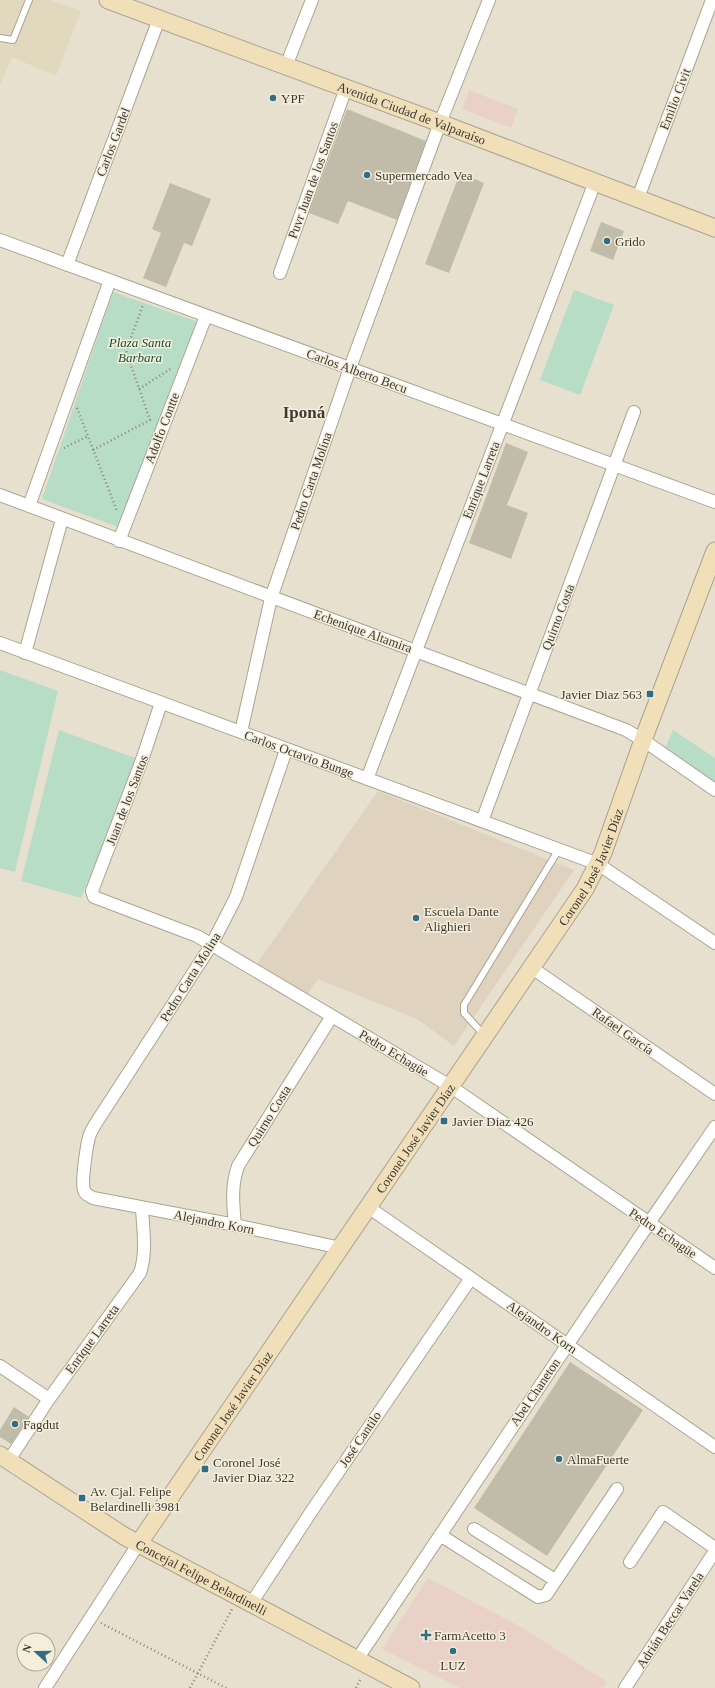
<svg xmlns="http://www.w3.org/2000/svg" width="715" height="1688" viewBox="0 0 715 1688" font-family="'Times New Roman',serif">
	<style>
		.commercial { fill: #e9d1c8 }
		.built { fill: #e1d8be }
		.education { fill: #dfd2be }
		.green { fill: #b8ddc6 }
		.building { fill: #c1bba9 }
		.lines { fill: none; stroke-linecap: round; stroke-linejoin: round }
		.service-casing { stroke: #aaa492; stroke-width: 8 }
		.minor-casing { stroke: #aaa492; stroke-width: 14 }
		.secondary-casing { stroke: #aaa492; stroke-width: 19 }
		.path { stroke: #8b867a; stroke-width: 2.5; stroke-dasharray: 1 3; stroke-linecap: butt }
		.service { stroke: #fff; stroke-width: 6 }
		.minor { stroke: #fff; stroke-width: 12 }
		.secondary { stroke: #f1dfb9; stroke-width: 17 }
		.poi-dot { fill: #326c85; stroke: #f4eedb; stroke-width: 1.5 }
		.labels { text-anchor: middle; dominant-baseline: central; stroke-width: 3; stroke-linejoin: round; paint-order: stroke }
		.poi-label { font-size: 13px; fill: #3c3932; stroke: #f4eedb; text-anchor: start }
		.street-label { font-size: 13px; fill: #3c3932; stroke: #f4eedb }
		.park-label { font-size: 13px; font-style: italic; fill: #164e33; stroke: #f4eedb }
		.district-label { font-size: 17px; font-weight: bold; fill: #3c3932; stroke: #f4eedb }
	</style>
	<rect width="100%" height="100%" fill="#e7e0ce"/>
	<path class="commercial" d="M469,90L518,109L511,128L462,109Z
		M428,1578L523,1628L607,1682L603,1688H460L382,1649Z"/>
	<path class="built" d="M0,0H50L81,11L56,76L12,57L1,83H0Z"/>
	<path class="education" d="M378,791L574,870L454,1046L417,1019L318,979L307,995L256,965Z"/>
	<path class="green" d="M574,290L614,305L580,395L540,380Z
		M113,292L198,322L118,527L42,499Z
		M0,670L58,691L15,872L0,868Z
		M59,730L138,759L81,898L21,881Z
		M673,730L715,758V785L664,750Z"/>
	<path class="building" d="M347,109L426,141L397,220L348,201L338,224L309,213Z
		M460,173L484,183L449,273L425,264Z
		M170,183L211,199L192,246L184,243L166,287L143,278L161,233L152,229Z
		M601,222L624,231L613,260L590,251Z
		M506,443L528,452L507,505L528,513L511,559L469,543Z
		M570,1362L643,1410L547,1556L474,1508Z
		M14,1407L29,1417L11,1444L0,1437V1430Z"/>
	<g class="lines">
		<g class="service-casing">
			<path id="service" d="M0,38L13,40L29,0
				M484,1035L464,1013V1005L559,849"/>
		</g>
		<g class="minor-casing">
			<path id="minor" d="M286,66L312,0
				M638,198L712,0
				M0,240L715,502
				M67,265L159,19
				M280,273L346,88
				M0,495L626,730L643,740L715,790
				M29,506L110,280
				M119,541L206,316
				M0,643L598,864L715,943
				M25,653L62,519
				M161,703L143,757L92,891L94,897L197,936L450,1086L715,1268
				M241,732L271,598L350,368L440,123L489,0
				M286,750L236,897L212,944L96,1123C94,1126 92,1130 90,1134C87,1142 81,1182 84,1190C85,1194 89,1196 93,1198L235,1225L341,1248
				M367,779L595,182
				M482,821L634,412
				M532,968L715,1094
				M368,1207L715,1447
				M235,1225C233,1204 231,1186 238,1166L332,1016
				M0,1366L49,1399
				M9,1460L49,1399L140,1273C147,1252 143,1230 142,1208
				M474,1529L555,1580
				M440,1535L538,1597L546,1595L617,1489
				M630,1562L663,1512L715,1548
				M252,1602L313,1509L471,1278
				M358,1658L649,1223L715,1127
				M45,1688L139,1543
				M625,1688L715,1551"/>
		</g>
		<g class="secondary-casing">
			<g id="secondary">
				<path id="s1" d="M108,0L440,123L715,228"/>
				<path id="s2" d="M0,1455L124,1536L411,1688"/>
				<path id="s3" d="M139,1543L585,889L603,853L643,740L715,551"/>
			</g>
		</g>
		<path class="path" d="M139,389L172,368
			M77,408L117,511
			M64,448L88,436
			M93,450L150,420L126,351L143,305
			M101,1623L226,1688
			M190,1688L232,1609
			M356,1688L361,1678"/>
		<use href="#service" class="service"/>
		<use href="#minor" class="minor"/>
		<use href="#secondary" class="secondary"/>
	</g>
	<g class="poi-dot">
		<circle cx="273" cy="98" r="4"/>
		<circle cx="367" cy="175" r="4"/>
		<circle cx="607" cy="241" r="4"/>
		<rect x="646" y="690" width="8" height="8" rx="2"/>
		<circle cx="416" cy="918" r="4"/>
		<rect x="440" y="1117" width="8" height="8" rx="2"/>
		<circle cx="15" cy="1424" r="4"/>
		<circle cx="559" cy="1459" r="4"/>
		<rect x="201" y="1465" width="8" height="8" rx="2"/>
		<rect x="78" y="1494" width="8" height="8" rx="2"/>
		<path d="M424 1629h4v4h4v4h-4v4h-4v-4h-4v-4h4z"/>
		<circle cx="453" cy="1651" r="4"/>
	</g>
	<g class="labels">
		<g class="poi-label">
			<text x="281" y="98">YPF</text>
			<text x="375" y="175">Supermercado Vea</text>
			<text x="615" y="241">Grido</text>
			<text x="642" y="694" text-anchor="end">Javier Diaz 563</text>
			<text x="424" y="911">Escuela Dante<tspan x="424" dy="15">Alighieri</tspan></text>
			<text x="452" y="1121">Javier Diaz 426</text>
			<text x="23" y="1424">Fagdut</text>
			<text x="567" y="1459">AlmaFuerte</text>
			<text x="213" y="1462">Coronel José<tspan x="213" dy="15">Javier Diaz 322</tspan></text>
			<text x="90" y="1491">Av. Cjal. Felipe<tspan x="90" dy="15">Belardinelli 3981</tspan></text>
			<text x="434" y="1635">FarmAcetto 3</text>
			<text x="453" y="1665" text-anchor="middle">LUZ</text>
		</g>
		<g class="street-label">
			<text transform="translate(675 99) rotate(-69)">Emilio Civit</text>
			<text stroke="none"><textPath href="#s1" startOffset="324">Avenida Ciudad de Valparaíso</textPath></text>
			<text transform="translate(113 142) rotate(-69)">Carlos Gardel</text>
			<text transform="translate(313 180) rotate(-70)">Puvr Juan de los Santos</text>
			<text transform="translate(357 371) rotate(20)">Carlos Alberto Becu</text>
			<text transform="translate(162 428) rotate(-69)">Adolfo Contte</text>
			<text transform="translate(481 480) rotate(-69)">Enrique Larreta</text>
			<text transform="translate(311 481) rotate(-71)">Pedro Carta Molina</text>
			<text transform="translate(558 617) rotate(-69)">Quirno Costa</text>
			<text transform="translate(363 631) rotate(20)">Echenique Altamira</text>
			<text transform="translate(299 754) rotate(20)">Carlos Octavio Bunge</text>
			<text transform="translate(127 800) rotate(-69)">Juan de los Santos</text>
			<text stroke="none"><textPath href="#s3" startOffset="814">Coronel José Javier Díaz</textPath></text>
			<text transform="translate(190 977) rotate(-58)">Pedro Carta Molina</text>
			<text transform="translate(623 1031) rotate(35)">Rafael García</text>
			<text transform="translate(394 1053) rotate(31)">Pedro Echagüe</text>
			<text transform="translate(269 1116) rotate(-58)">Quirno Costa</text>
			<text stroke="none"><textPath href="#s3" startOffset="490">Coronel José Javier Díaz</textPath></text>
			<text transform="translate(214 1222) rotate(11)">Alejandro Korn</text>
			<text transform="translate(663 1233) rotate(34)">Pedro Echagüe</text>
			<text transform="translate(542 1327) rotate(35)">Alejandro Korn</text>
			<text transform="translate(92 1339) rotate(-54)">Enrique Larreta</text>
			<text transform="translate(535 1392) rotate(-56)">Abel Chaneton</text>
			<text stroke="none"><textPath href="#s3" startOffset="166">Coronel José Javier Díaz</textPath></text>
			<text transform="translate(360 1439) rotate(-56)">José Cantilo</text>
			<text stroke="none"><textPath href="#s2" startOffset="236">Concejal Felipe Belardinelli</textPath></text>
			<text transform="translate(670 1620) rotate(-57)">Adrián Beccar Varela</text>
		</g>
		<g class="park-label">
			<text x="140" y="342">Plaza Santa<tspan x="140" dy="15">Barbara</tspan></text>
		</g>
		<g class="district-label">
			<text x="304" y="412">Iponá</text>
		</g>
	</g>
	<g transform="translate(36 1652) rotate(291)"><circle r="19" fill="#f4eedb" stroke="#aaa697"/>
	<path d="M0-3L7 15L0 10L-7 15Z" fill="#326c85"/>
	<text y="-6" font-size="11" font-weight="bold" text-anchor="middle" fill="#3c3932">N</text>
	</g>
</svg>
